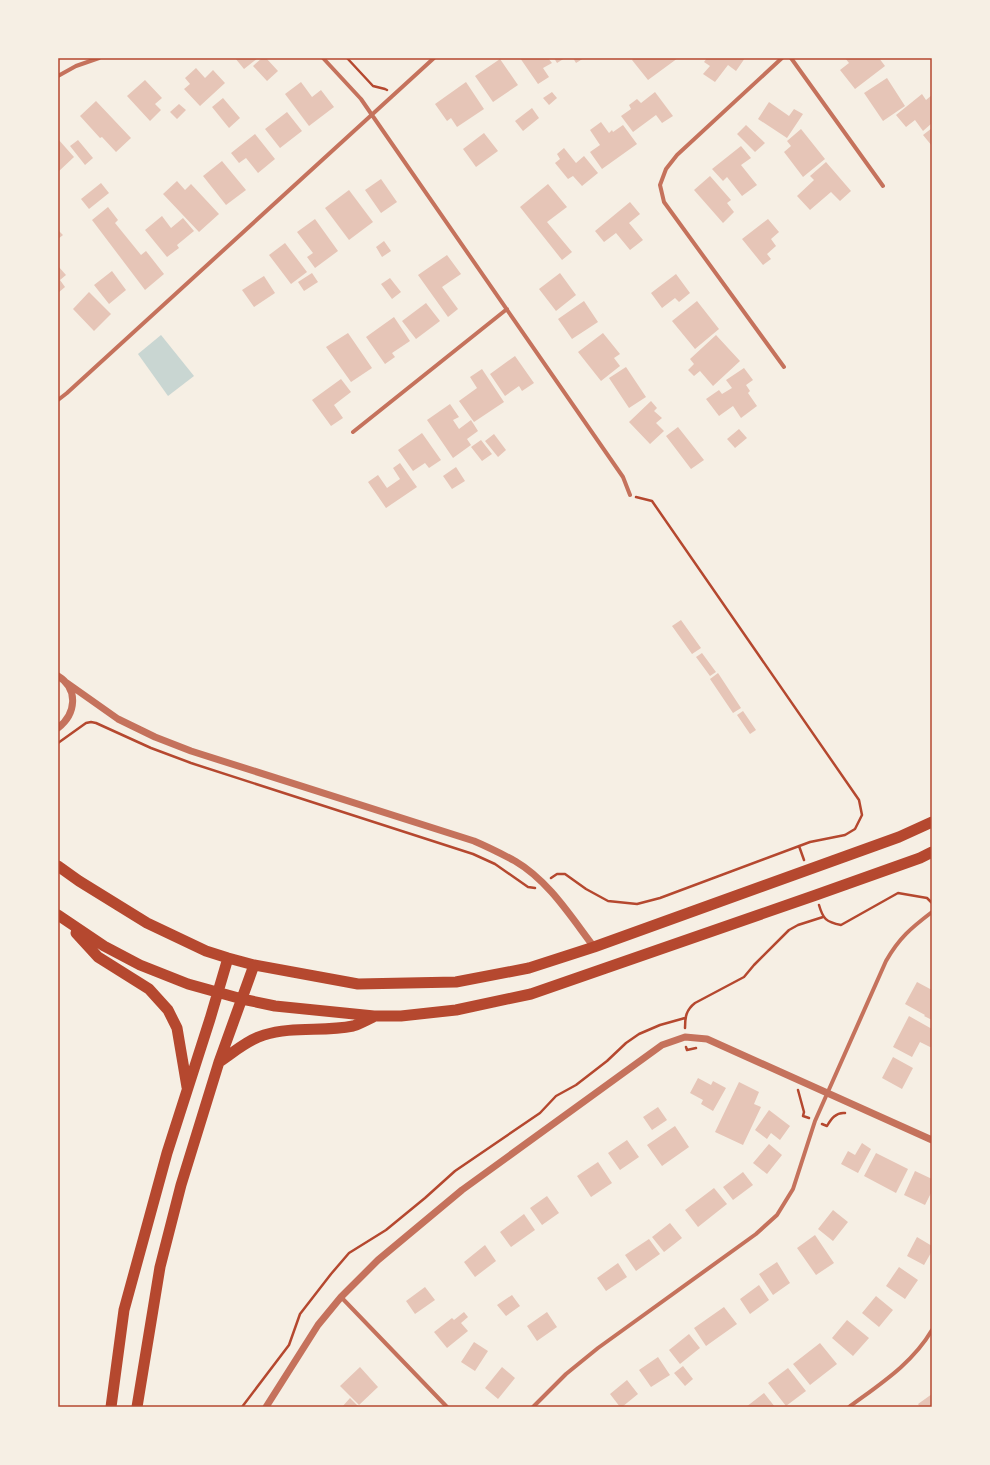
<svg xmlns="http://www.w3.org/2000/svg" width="990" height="1465" viewBox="0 0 990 1465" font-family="'Source Sans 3',sans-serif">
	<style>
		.water { fill: #c9d6d2 }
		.building { fill: #e6c5b7 }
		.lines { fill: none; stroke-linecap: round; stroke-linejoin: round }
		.path { stroke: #b5482f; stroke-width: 2.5 }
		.minor { stroke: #c5725c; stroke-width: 4 }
		.tertiary { stroke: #c5725c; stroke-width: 7 }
		.trunk { stroke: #b5482f; stroke-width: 11 }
		.neatline { fill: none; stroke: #b5482f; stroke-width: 1.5 }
	</style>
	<rect width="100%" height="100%" fill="#f6efe4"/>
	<path class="water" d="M161,335L194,376L168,396L138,354Z"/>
	<path class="building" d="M235,58H258L244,69Z
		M262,58H266L278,71L267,81L253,66Z
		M520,58H548L552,63L543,68L549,77L538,84Z
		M554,58H565L557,63Z
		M573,58H584L576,63Z
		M634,58H678L648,80L632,60Z
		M707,58H745L736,71L728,65L715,82L703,74L710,66L704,62Z
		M845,58H879L885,66L855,89L840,70L849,63Z
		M500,59L518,85L493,102L475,76Z
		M196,68L205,78L213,70L225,83L200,106L184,89L190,84L185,78Z
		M887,78L905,106L883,121L864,93Z
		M145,80L162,98L155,104L161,110L150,121L127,96Z
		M301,82L312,97L321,90L334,107L309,126L285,94Z
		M466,82L484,109L457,127L451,118L447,121L435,104Z
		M552,92L557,98L549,105L543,98Z
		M655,92L673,116L662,123L656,115L633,132L621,116L631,109L629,105L637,99L641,103Z
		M922,94L926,100L932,95V123L923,131L915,120L906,127L896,115Z
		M223,98L240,118L229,128L212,107Z
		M96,101L131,138L116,152L102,137L100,138L80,116Z
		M769,102L789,116L794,109L803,114L787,138L758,119Z
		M179,104L186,110L177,119L170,112Z
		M532,108L539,118L523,131L515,121Z
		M287,112L302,131L280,148L265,129Z
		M601,122L609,133L612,130L613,132L623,125L637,144L602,169L590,152L600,145L590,130Z
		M746,125L765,143L755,152L737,134Z
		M932,128V146L923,135Z
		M801,129L825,159L803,177L784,152L791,146L787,141Z
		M484,133L498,151L476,167L463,149Z
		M255,134L275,159L258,173L246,158L239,163L231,153Z
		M58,139L74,157L58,172Z
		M78,140L93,158L85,165L70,146Z
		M741,146L751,158L741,165L757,185L742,196L727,177L723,181L712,169Z
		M564,148L576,163L584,156L598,173L582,186L573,176L568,179L555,163L560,159L557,154Z
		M222,161L246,190L226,205L203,176Z
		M826,162L851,191L840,201L831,192L810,210L797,196L814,180L810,176Z
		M710,176L731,200L727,203L734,212L723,223L694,190Z
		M381,179L397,202L381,213L365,190Z
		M177,181L185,190L191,184L219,214L199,232L163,194Z
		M101,183L109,193L89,209L81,199Z
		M548,184L567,207L547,222L572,252L562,260L520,207Z
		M349,190L373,222L349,240L325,208Z
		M630,202L640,214L629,223L643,240L630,250L616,233L604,242L595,231Z
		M108,207L118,220L115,223L141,255L146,251L164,274L145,290L92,220Z
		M162,216L171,228L183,218L194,231L177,245L179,248L167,257L145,230Z
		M315,219L338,251L315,268L307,257L313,253L297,232Z
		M768,219L779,232L771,239L776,246L767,254L771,259L763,265L742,239Z
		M58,230L63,235L58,239Z
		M384,241L391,251L382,257L376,247Z
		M285,243L307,272L291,284L269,255Z
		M447,255L461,274L442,287L458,309L448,317L418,275Z
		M58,266L66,275L60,280L65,287L58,293Z
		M112,271L126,290L109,304L94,285Z
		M312,273L318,282L304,291L298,282Z
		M560,273L576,295L556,311L539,289Z
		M676,274L690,293L679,302L675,298L662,308L651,293Z
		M264,276L275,293L254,307L242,290Z
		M390,278L401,292L392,299L381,284Z
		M89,292L111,314L94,331L73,309Z
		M584,301L598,322L572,339L558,319Z
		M697,301L719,329L695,349L672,321Z
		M426,303L440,321L416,339L402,321Z
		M394,317L410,341L392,353L395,357L385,364L366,337Z
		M348,333L372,368L351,382L326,347Z
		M603,333L620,354L614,358L620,366L601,381L578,352Z
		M716,335L740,361L713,386L700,371L694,376L688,370L694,364L690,359Z
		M515,356L534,383L522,391L519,386L505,396L490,374Z
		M626,367L646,397L629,408L609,378Z
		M744,368L753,380L746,385L750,391L748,393L757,406L741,418L733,406L719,416L706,399L719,390L722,394L732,388L726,380Z
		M482,369L504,402L474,422L459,401L477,388L470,377Z
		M341,379L351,392L334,405L343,418L331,426L312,400Z
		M651,401L657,408L654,411L662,418L656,423L664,431L650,444L629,422Z
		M450,404L459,417L453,420L459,429L471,420L478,431L467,439L471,445L453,458L427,420Z
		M678,427L704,460L691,469L666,436Z
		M739,429L747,438L735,448L727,439Z
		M422,433L441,460L429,468L425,463L413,471L398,450Z
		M494,434L506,450L498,457L485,441Z
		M481,440L492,454L482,461L471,447Z
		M400,463L417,487L386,508L368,482L378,475L387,488L400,479L393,468Z
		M456,467L465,481L452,489L443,476Z
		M681,620L701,648L692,654L672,626Z
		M702,653L716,672L710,676L696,657Z
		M718,673L741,708L733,713L710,679Z
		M743,711L756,730L750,734L737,715Z
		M917,982L932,990V1020L924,1016L925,1015L905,1004Z
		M909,1016L932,1029V1048L920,1042L912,1057L893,1047Z
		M893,1057L913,1068L902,1089L882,1078Z
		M698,1078L711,1085L713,1081L726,1088L713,1111L701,1104L703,1100L690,1093Z
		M739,1082L759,1092L754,1104L761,1107L743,1145L715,1132Z
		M658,1107L667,1120L652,1130L643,1117Z
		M769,1110L790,1126L780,1140L771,1133L767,1139L755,1130Z
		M675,1126L689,1147L662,1166L647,1145Z
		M627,1140L639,1157L620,1170L608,1153Z
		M862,1143L871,1149L858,1173L841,1164L848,1151L855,1155Z
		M769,1144L782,1155L767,1174L753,1163Z
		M876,1153L908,1169L896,1193L864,1176Z
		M598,1162L612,1183L591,1197L577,1176Z
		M915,1171L932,1179V1191L925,1205L904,1195Z
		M743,1172L753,1185L733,1200L723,1187Z
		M714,1188L727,1204L698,1227L685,1210Z
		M547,1196L559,1213L542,1225L530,1208Z
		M833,1210L848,1222L833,1241L818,1229Z
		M524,1214L535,1230L511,1247L500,1232Z
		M670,1223L682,1238L664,1252L652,1237Z
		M815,1235L834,1263L816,1275L797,1248Z
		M917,1237L932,1246V1251L924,1265L907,1256Z
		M649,1239L660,1254L636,1271L625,1255Z
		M485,1245L496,1261L475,1277L464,1262Z
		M777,1262L790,1283L773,1295L759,1274Z
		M618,1263L627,1277L606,1291L597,1278Z
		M899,1267L918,1280L905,1299L886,1286Z
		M759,1285L769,1300L750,1314L740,1299Z
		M425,1287L435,1300L415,1314L406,1301Z
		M512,1295L520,1306L506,1316L497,1305Z
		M876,1296L893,1310L879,1327L862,1313Z
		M724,1307L737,1324L706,1346L694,1328Z
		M464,1312L468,1317L461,1323L468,1331L447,1348L434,1332L452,1318L454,1320Z
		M547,1312L557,1327L537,1341L527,1326Z
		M847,1320L869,1338L853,1356L832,1338Z
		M689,1334L700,1348L680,1364L669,1350Z
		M474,1342L488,1351L475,1371L461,1362Z
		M820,1343L837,1364L810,1385L793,1364Z
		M658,1357L670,1375L651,1387L639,1370Z
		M683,1366L693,1379L685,1386L674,1373Z
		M360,1367L378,1387L359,1405L340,1386Z
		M502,1367L515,1378L498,1399L485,1388Z
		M788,1368L806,1391L786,1406L768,1383Z
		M627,1380L638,1394L622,1407H620L610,1394Z
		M764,1393L775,1407H746Z
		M932,1394V1407H920L918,1404Z
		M350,1398L359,1407H342Z"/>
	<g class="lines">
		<path class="path" d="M347,58L373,86L385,89L387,90
			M58,743L86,723L91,722L96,723L151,748L191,763L473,854L495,864L528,887L535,888
			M799,846L804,860
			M551,878L557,874H565L586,889L608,901L637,904L660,898L810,842L845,835L855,829L862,815L859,800L652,501L636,497
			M819,905C823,919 826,922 841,925L898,893L927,898L932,903
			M685,1028C685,1017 686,1010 695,1003L744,977L754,965L789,930L798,925L823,917
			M686,1047L687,1050L696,1048
			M798,1090L804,1112L803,1116L809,1118
			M822,1124L827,1126C831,1119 836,1112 845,1113
			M242,1407L289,1345L300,1314L331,1274L349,1253L386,1230L425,1198L455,1171L540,1113L556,1096L576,1085L607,1061L626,1043L639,1034L660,1025L685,1018"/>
		<path class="minor" d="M323,58L361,99L372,115L623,477L630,495
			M782,58L677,155L666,169L660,185L664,202L784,367
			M791,58L883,186
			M58,76L76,66L99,58
			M58,400L67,393L434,58
			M353,432L507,309
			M341,1297L447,1407
			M533,1407L566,1374L598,1348L756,1234L777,1215L793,1189L815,1121L886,961C899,938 911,928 932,912
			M849,1407C880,1384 912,1364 932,1330"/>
		<path class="tertiary" d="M58,676C79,689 76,714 58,728
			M67,683L118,719L155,737L191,751L474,841C488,847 502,854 515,861C549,881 571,917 594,947
			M266,1407L318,1325L341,1297L378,1260L462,1190L662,1045L685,1037L707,1039L932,1140"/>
		<path class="trunk" d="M58,866L79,881L147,923L206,951L228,958L254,965L358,984L456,982L529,968L594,947L899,837L932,822
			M58,915L104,946L140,965L188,984L242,999L275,1006L374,1016H401L456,1010L531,994L816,895L920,858L932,852
			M76,933L98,957L149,989L168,1010L177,1028L187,1087
			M219,1062C233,1053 247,1040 264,1035C293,1026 324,1032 353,1026C360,1024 367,1020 373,1017
			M111,1407L124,1310L167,1153L210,1019L228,958
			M137,1407L160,1267L181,1185L219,1062L254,965"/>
	</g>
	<rect width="990" height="1465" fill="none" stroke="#f6efe4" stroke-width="118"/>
	<rect x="59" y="59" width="872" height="1347" class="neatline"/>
</svg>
